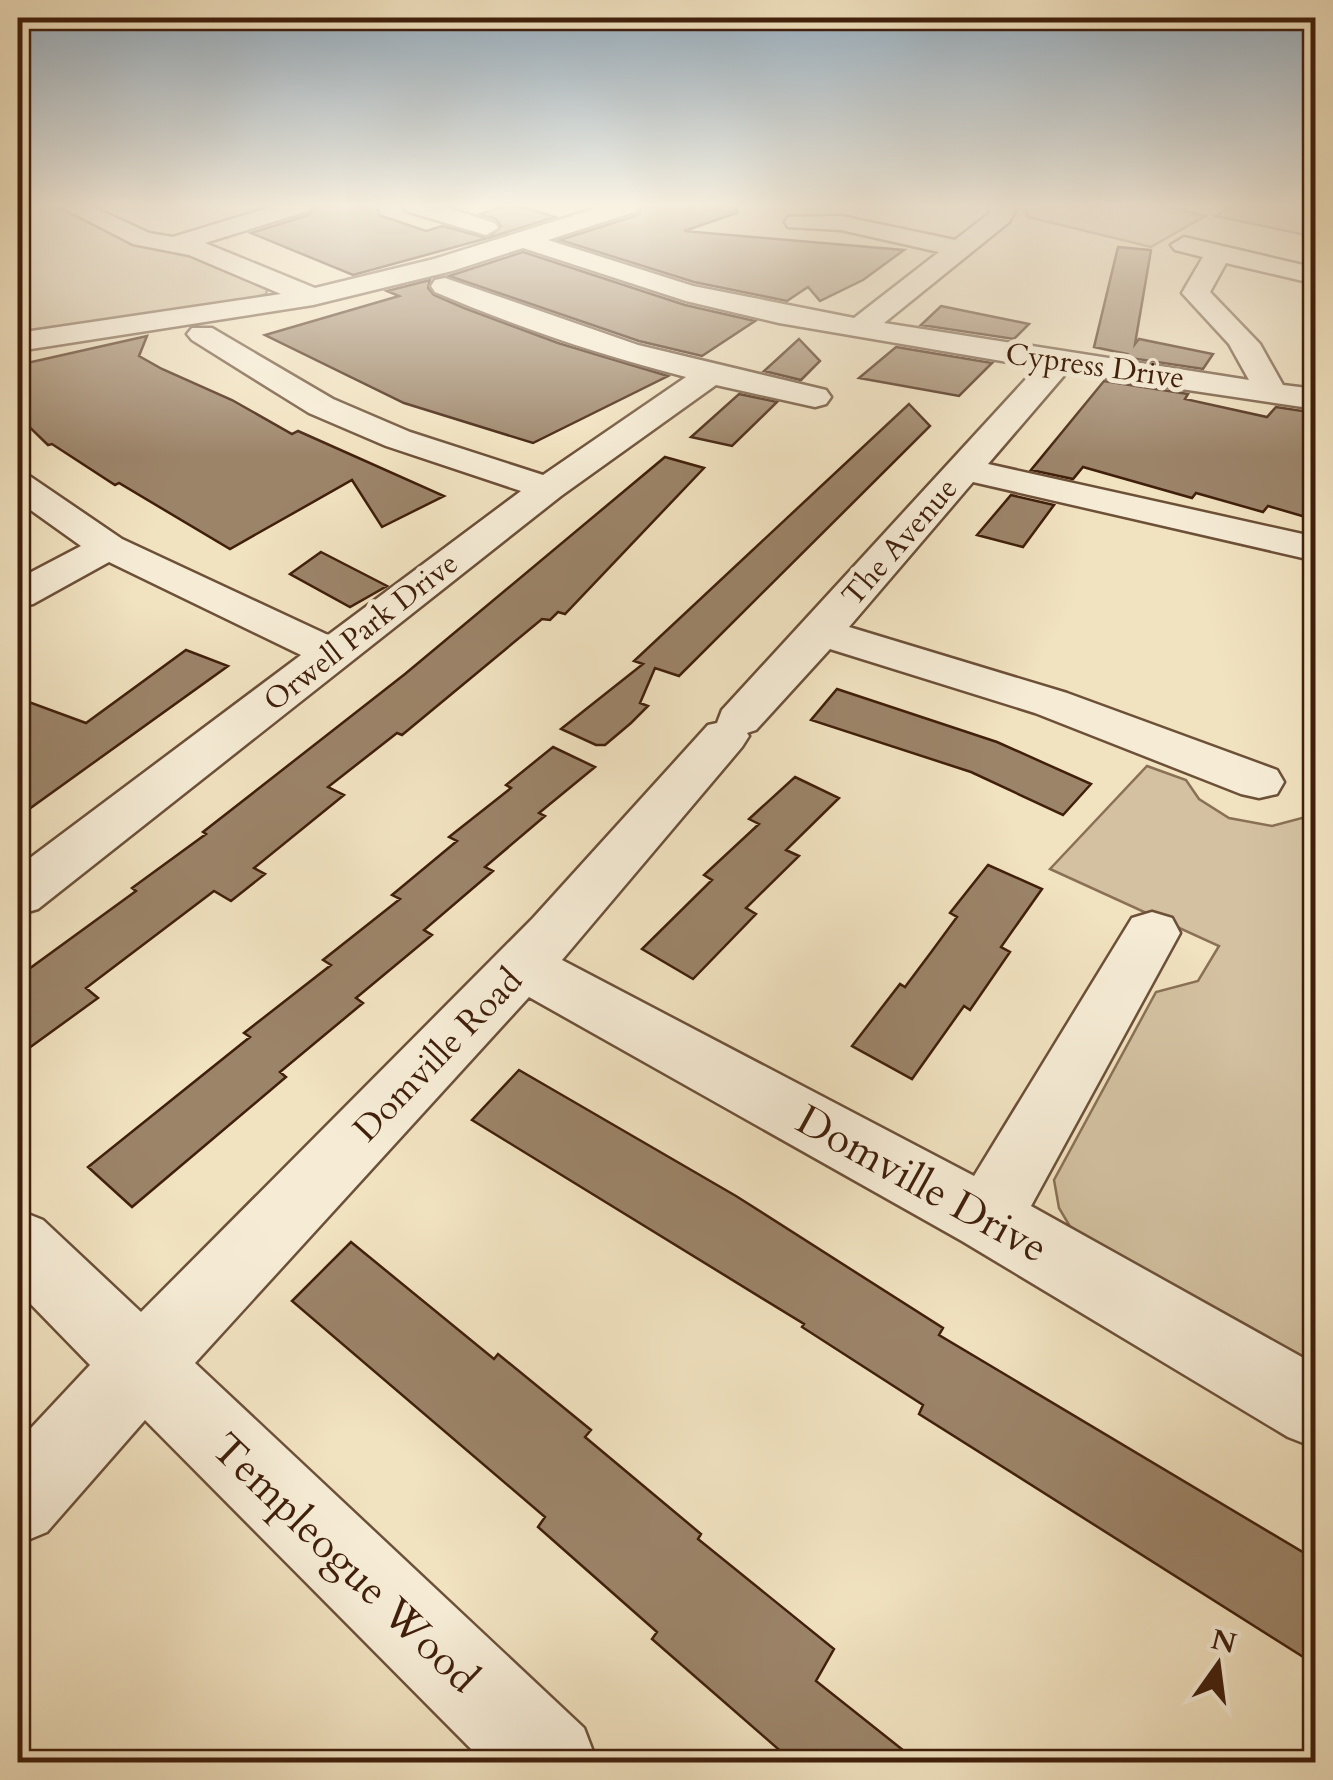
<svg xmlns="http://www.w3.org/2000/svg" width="1333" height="1780" viewBox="0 0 1333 1780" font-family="Cardo,serif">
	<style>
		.green { fill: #d3c1a1; stroke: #8a7056; stroke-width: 2.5 }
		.building { fill: #9c8469; stroke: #401f0b; stroke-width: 2.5 }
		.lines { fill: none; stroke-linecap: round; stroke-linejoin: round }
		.minor-casing { stroke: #6c5038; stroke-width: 5 }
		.minor { fill: #f6ecd6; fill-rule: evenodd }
		.labels { text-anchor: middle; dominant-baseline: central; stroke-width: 10; stroke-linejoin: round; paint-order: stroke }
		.far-street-label { font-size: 30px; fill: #401f0b; stroke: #f6ecd6 }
		.street-label { font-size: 35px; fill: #401f0b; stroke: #f6ecd6 }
		.near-street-label { font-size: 42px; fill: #401f0b; stroke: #f6ecd6 }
	</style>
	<rect width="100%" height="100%" fill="#f1e2c0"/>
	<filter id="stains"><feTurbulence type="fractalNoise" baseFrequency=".002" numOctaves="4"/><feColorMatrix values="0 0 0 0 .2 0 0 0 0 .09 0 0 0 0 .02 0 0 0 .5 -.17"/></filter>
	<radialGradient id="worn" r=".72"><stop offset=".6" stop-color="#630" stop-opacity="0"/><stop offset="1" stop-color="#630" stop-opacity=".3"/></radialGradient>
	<path class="green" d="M18,206H54L130,242L198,257L268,287L266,294L250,300L18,335Z
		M1025,206H1161L1205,216L1151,247L1028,217Z
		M1230,206H1315V237L1216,216Z
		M1147,766L1186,780L1199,799L1229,818L1272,826L1306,817L1315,804V1383L1078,1240L1059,1208L1054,1180L1156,992L1198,981L1219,946L1050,869Z"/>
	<path class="building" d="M314,206H378L379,215L426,231L442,226L488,238L353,275L251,233L309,215Z
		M505,206H519L555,217L488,238L501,226L496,219L480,214Z
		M644,206H736L737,213L684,231L904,250L863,280L820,301L808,287L787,301L694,282L560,240L638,215Z
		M1118,247L1151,250L1135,344L1139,339L1213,354L1203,369L1124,357L1127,354L1094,347Z
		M523,252L685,305L755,321L702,356L639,341L449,276Z
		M430,280L428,288L434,295L464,308L558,343L668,376L533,443L404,403L265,335L399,296L387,291Z
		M941,306L1029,324L1014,339L921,325Z
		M147,336L139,356L162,369L232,400L292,434L298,431L444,496L382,527L352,480L230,549L119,483L115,485L52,444L48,445L18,416V365Z
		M799,339L820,361L801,380L764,371Z
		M896,347L992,363L959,396L859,378Z
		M1104,381L1188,394L1185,399L1267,417L1276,407L1316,413V520L1268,506L1263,512L1196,493L1192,498L1083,467L1073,479L1031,470Z
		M739,394L777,402L732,446L691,437Z
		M909,404L930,426L679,676L655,668L640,703L648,706L631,723L605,745H596L561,729L643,664L634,661Z
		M665,457L704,468L565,614L558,612L550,620L542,619L402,735L397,733L328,787L344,795L254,868L265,874L231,901L214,891L86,988L98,998L18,1056V977L136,891L132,888L206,834L203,832L405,674Z
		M1011,495L1054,505L1023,547L977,535Z
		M321,552L387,586L350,607L290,574Z
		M186,650L228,666L18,817V698L86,723Z
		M837,689L997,742L1091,784L1063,815L971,772L811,720Z
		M553,747L595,767L539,813L545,816L485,867L493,871L424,930L432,935L356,998L363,1003L280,1072L286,1077L132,1207L88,1167L250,1037L244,1033L331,965L323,960L400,899L392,895L457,841L449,837L511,788L506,785Z
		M795,777L839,798L786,850L799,856L746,908L756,914L693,979L642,949L712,880L704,875L759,824L749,819Z
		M988,865L1042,889L1001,947L1010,952L970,1010L964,1006L912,1079L852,1046L900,984L905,987L932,951L957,917L950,913Z
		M519,1070L736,1196L943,1328L939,1335L1316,1560V1665L919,1414L923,1405L802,1327L804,1324L472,1120Z
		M351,1242L494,1359L498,1354L591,1430L585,1437L701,1534L698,1539L834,1649L816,1681L918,1762H793L652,1639L657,1632L538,1527L545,1517L292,1301Z"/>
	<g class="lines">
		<g class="minor-casing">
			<path id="minor" d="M60,206H91L149,233L173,237L274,206H311L308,211L205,243L315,288L434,259L603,206H640L637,211L548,240L693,286L854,318L939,252L841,230L788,227L785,222L788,217L841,216L955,240L990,213L988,206H1012L1015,211L1009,222L884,323L1249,380L1229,344L1182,293L1203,257L1175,250L1171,245L1184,237L1316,268V284L1226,263L1210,292L1260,344L1283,385L1316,389V409L1067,372L988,464L1316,537V561L973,482L849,627L1067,693L1277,770L1284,782L1277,794L1259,798L1241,794L1035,713L830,649L756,730L747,733L749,736L742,747L562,960L974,1176L1132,918L1152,912L1172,918L1180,933L1031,1206L1316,1365V1448L1288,1437L962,1241L529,997L195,1363L584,1728L597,1762H484L145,1420L47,1532L18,1544V1442L90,1365L18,1291V1210L43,1220L141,1312L533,918L708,725L717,723L722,710L1037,367L779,323L686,301L523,248L452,271L313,305L18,351V333L281,294L189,255L133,244Z
				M403,206H441L495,223L498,228L486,235L406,211Z
				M445,278L638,345L826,390L831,397L826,404L815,407L716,385L561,496L38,909L18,915V867L301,655L109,562L33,604L18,607V579L81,546L18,501V474L31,477L122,539L328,635L521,491L386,446L309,413L192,340L187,334L192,328H212L333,399L410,432L543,475L686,377C600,355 517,327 435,292L431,286L435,280Z"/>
		</g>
		<use href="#minor" class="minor"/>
	</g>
	<linearGradient id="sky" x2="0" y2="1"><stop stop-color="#93acbf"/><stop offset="0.45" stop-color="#f9f2e3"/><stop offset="1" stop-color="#f9f2e3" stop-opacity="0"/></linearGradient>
	<rect width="1333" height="456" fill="url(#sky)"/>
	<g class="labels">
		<g class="far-street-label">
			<text transform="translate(1095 366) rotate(8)">Cypress Drive</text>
			<text transform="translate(900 542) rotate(-49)">The Avenue</text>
			<text transform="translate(361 632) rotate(-38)">Orwell Park Drive</text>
		</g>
		<g class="street-label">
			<text transform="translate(438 1055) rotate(-46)">Domville Road</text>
		</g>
		<g class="near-street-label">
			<text transform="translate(922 1184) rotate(29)">Domville Drive</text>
			<text transform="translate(345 1563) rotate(44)">Templeogue Wood</text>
		</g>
	</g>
	<rect width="1333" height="1780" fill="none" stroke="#f1e2c0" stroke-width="60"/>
	<rect x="20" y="20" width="1293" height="1740" fill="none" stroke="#401f0b" stroke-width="5"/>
	<rect x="30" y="30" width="1273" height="1720" fill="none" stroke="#401f0b" stroke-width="2.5"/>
	<g transform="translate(1218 1665) rotate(14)" stroke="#f6ecd6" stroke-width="8" paint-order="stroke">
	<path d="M0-8L18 38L0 25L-18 38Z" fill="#401f0b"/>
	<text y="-15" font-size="28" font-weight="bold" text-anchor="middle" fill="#401f0b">N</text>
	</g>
	<rect width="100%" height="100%" filter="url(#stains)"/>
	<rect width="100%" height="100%" fill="url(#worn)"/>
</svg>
